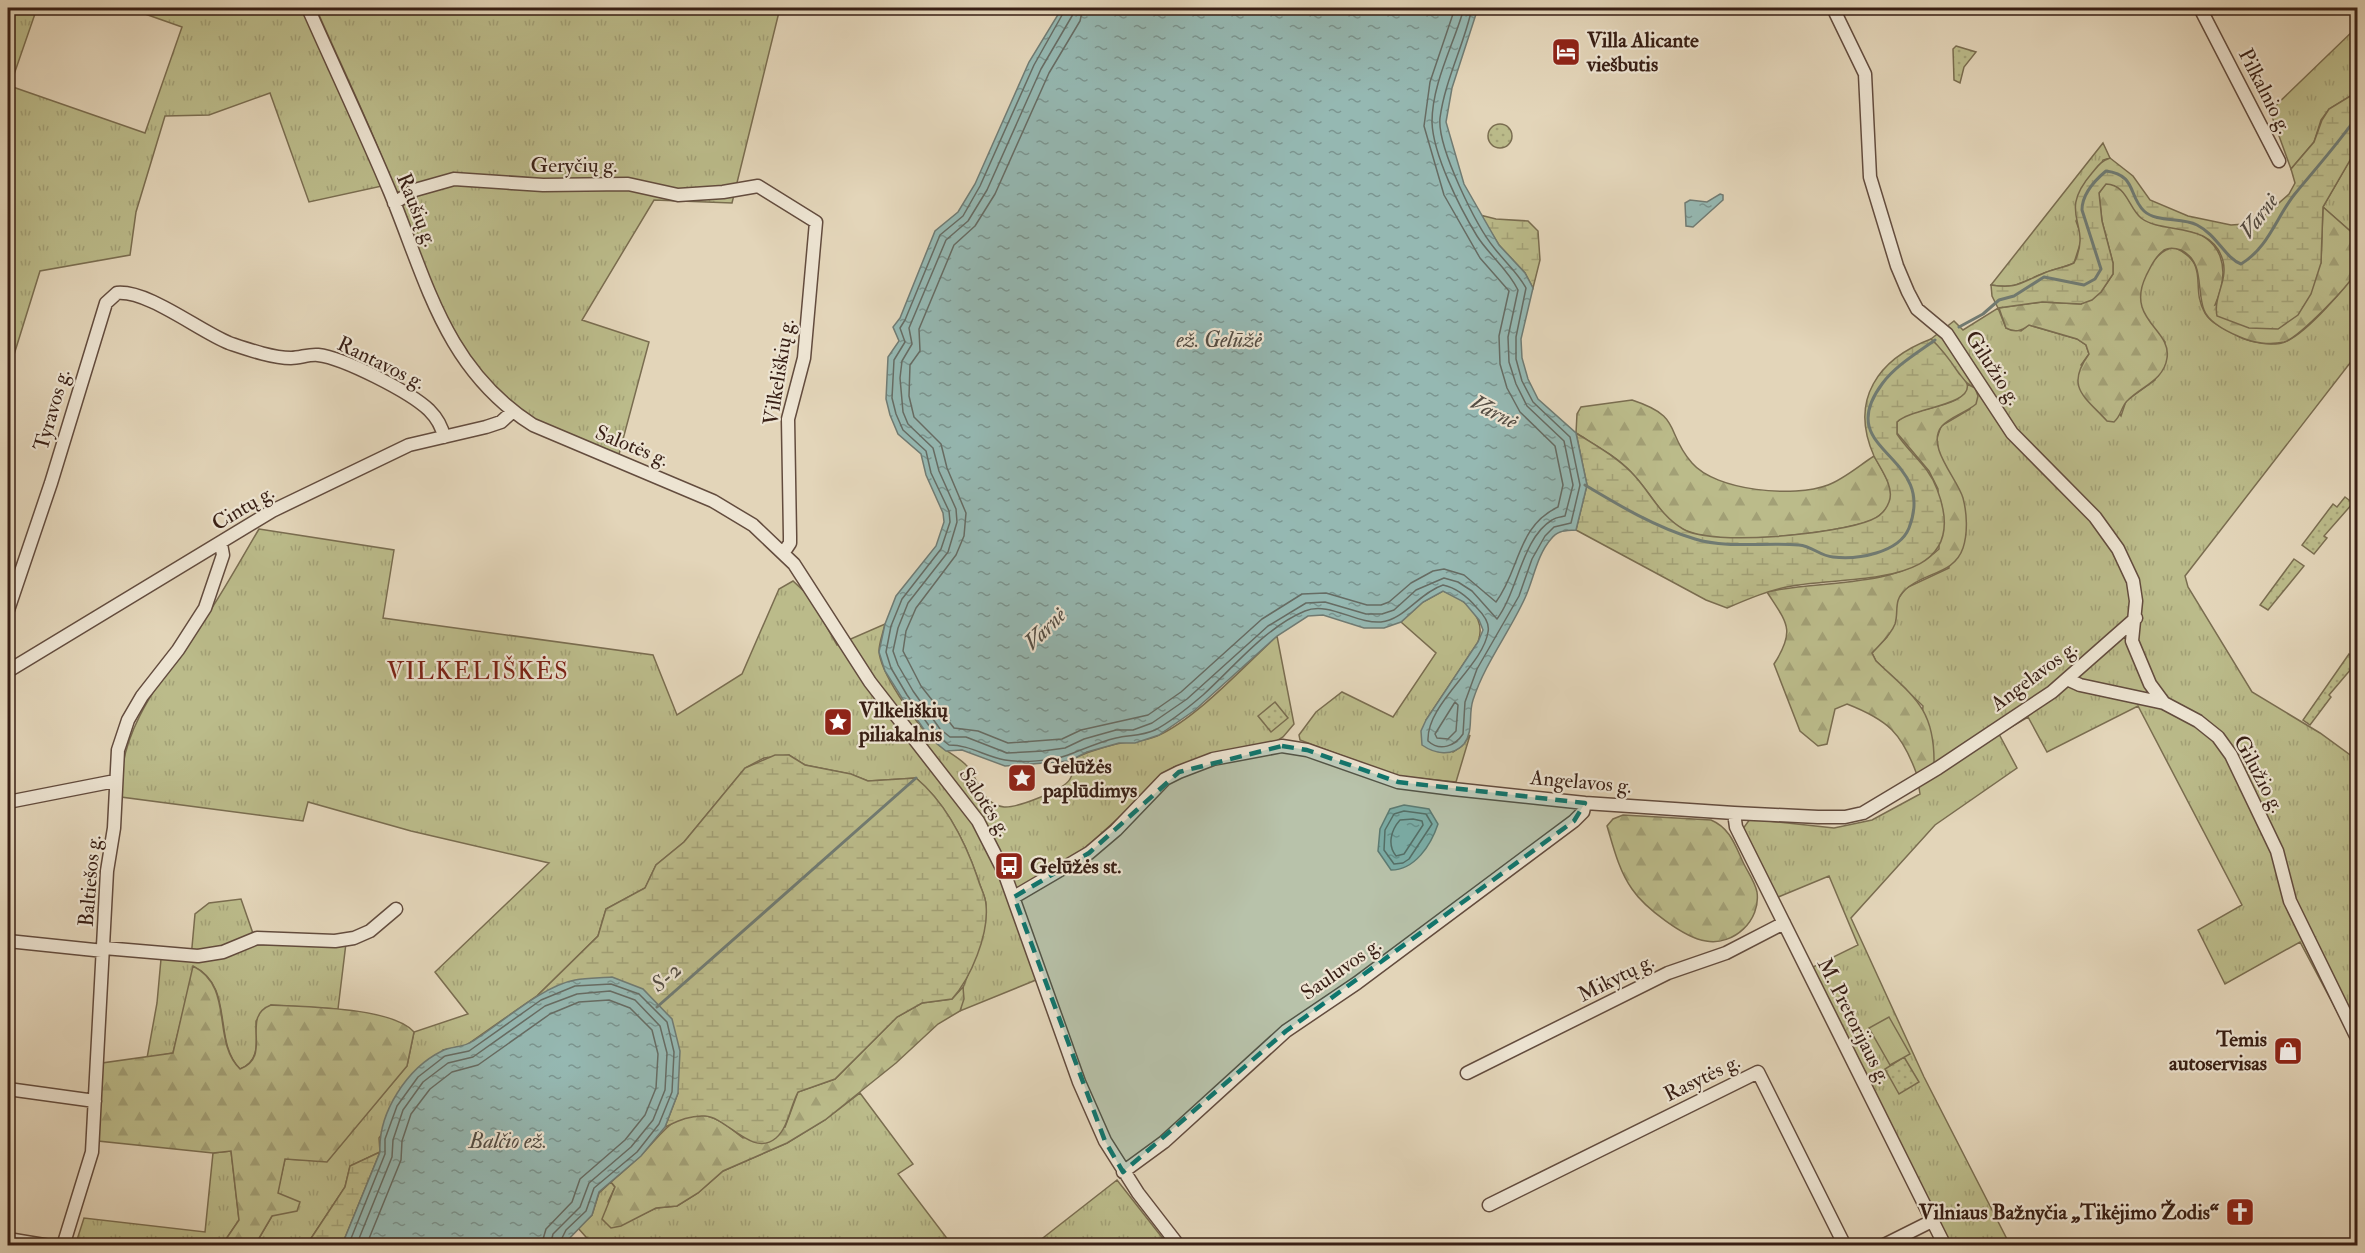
<svg xmlns="http://www.w3.org/2000/svg" width="2365" height="1253" viewBox="0 0 2365 1253" font-family="'IM FELL Double Pica',serif">
	<style>
		.grass { fill: url(#grass-tufts); stroke: #7a6d50; stroke-width: 1.5 }
		.forest { fill: url(#forest-firs); stroke: #7a6d50; stroke-width: 1.5 }
		.wetland { fill: url(#wetland-marsh); stroke: #7a6d50; stroke-width: 1.5 }
		.park { fill: url(#park-dots); stroke: #7a6d50; stroke-width: 1.5 }
		.pitch { fill: #bbbb8a; stroke: #7a6d50; stroke-width: 1.5 }
		.water { fill: url(#water-ripples); stroke: #707b73; stroke-width: 1.5 }
		.lines { fill: none; stroke-linecap: round; stroke-linejoin: round }
		.shore { stroke: #666c64; stroke-width: 1.5 }
		.stream { stroke: #707b73; stroke-width: 3 }
		.minor-casing { stroke: #634c3e; stroke-width: 15 }
		.minor { stroke: #ede4d2; stroke-width: 12 }
		.marked { fill: #0f766e; fill-opacity: 0.2; stroke: #0f766e; stroke-width: 4.5; stroke-dasharray: 12 8; stroke-linejoin: round }
		.labels { text-anchor: middle; dominant-baseline: central; stroke-width: 4.5; stroke-linejoin: round; paint-order: stroke }
		.poi-label { font-size: 21px; font-weight: bold; fill: #381f15; stroke: #ede4d2; text-anchor: start }
		.street-label { font-size: 21px; fill: #381f15; stroke: #ede4d2 }
		.water-label { font-size: 22px; font-style: italic; fill: #544d44; stroke: #ede4d2 }
		.quarter-label { font-size: 24px; letter-spacing: 1.5px; fill: #7a1f14; stroke: #ede4d2 }
	</style>
	<defs>
		<pattern id="grass-tufts" width="24" height="20" patternUnits="userSpaceOnUse" patternTransform="scale(1.5)"><rect width="24" height="20" fill="#bbbb8a"/><path d="M3 7l-1-3M5 7V3M7 7l1-3M15 17l-1-3M17 17v-4M19 17l1-3" fill="none" stroke="#a2a076"/></pattern>
		<pattern id="forest-firs" width="22" height="20" patternUnits="userSpaceOnUse" patternTransform="scale(1.5)"><rect width="22" height="20" fill="#bbbb8a"/><path d="M5 1l3.5 6h-7zM16 11l3.5 6h-7z" fill="#a2a076"/></pattern>
		<pattern id="wetland-marsh" width="20" height="14" patternUnits="userSpaceOnUse" patternTransform="scale(1.5)"><rect width="20" height="14" fill="#bbbb8a"/><path d="M1 5h8M5 5V1M11 12h8M15 12V8" fill="none" stroke="#a2a076"/></pattern>
		<pattern id="park-dots" width="8" height="8" patternUnits="userSpaceOnUse" patternTransform="scale(1.5)"><rect width="8" height="8" fill="#bbbb8a"/><path d="M2 2h.1M6 6h.1" fill="none" stroke="#a2a076" stroke-width="1.8" stroke-linecap="round"/></pattern>
		<pattern id="water-ripples" width="26" height="14" patternUnits="userSpaceOnUse" patternTransform="scale(1.5)"><rect width="26" height="14" fill="#95b8b2"/><path d="M2 4q2-2 4 0t4 0M15 11q2-2 4 0t4 0" fill="none" stroke="#7b9590"/></pattern>
	</defs>
	<rect width="100%" height="100%" fill="#e3d5b9"/>
	<filter id="stains"><feTurbulence type="fractalNoise" baseFrequency=".00333" numOctaves="4"/><feColorMatrix values="0 0 0 0 .2 0 0 0 0 .09 0 0 0 0 .02 0 0 0 .5 -.17"/></filter>
	<radialGradient id="worn" r=".72"><stop offset=".6" stop-color="#630" stop-opacity="0"/><stop offset="1" stop-color="#630" stop-opacity=".3"/></radialGradient>
	<path class="grass" d="M21,8H37L10,86L145,133L182,27L128,8H302L382,186L309,202L270,93L209,115L165,116L136,212L130,255L40,271L8,374V20Z
		M316,8H780L732,203L654,200L582,320L649,342L618,458C585,443 530,426 505,400C444,338 421,253 389,175C367,118 340,63 316,8Z
		M2357,27V92L2329,109L2321,120L2314,142L2291,169L2270,111Z
		M2103,143L2110,158L2103,160L2076,221L2082,238L2074,263C2064,268 2052,269 2042,274C2020,283 2016,289 1991,285Z
		M2357,148V237L2323,207Z
		M2174,247C2212,265 2189,286 2205,313C2211,323 2224,329 2234,334C2248,342 2272,348 2287,341C2309,330 2345,289 2357,269V354L2185,576L2188,587L2252,692L2320,733L2357,760L2358,900L2353,903L2358,912L2357,1049L2300,942L2225,984L2198,930L2242,905L2138,706L2047,752L2028,717L1999,734L2017,768L1935,825L1851,918L1924,1077L2010,1245H1951L1813,967L1858,945L1829,876L1776,898L1742,830L1750,819L1834,828L1872,820L1920,794L1917,775L1923,706L1876,661L1872,653L1887,637L1895,622L1897,600L1906,588L1949,568L1937,438L1941,426L1970,409L1975,388C1956,379 1947,353 1931,339L1954,321L1963,330L1998,308L2006,328L2021,331L2029,325L2077,339L2086,345L2089,354L2081,365L2121,416L2126,401L2155,380L2165,342C2157,333 2144,320 2141,308C2135,286 2152,252 2174,247Z
		M259,529L394,550L383,618L653,655L677,715L742,674L779,589L793,581L809,596L837,645L885,624C883,633 879,643 879,651C880,673 915,721 930,737C940,749 955,754 966,765C979,776 978,803 1004,807C1017,808 1064,790 1070,779C1074,773 1072,767 1069,761C1084,753 1100,748 1116,744C1130,741 1143,742 1157,736C1196,719 1244,666 1277,636L1294,724L1283,737L1270,745L1174,767L1080,853L1008,899L1036,980L960,1011C963,1002 961,992 964,985C973,960 988,933 986,905C986,897 980,887 978,879C965,841 947,804 916,778L868,781L850,774L805,765L789,755L764,758L745,768L684,842L656,865L645,888L606,909L598,936L538,995L465,1046L443,1050L379,1138L380,1152L350,1166L345,1187L306,1246L255,1245L272,1216L285,1159L327,1161L407,1066L414,1032L468,1014L435,972L549,863L411,831L308,802L303,821L121,797C116,725 172,668 210,611C227,585 243,556 259,529Z
		M1443,591C1465,598 1487,618 1478,642L1426,720L1453,752L1462,746L1470,735L1456,782L1397,776L1300,740L1299,735L1316,712L1342,692L1393,717L1436,653L1401,622L1423,602Z
		M241,899L257,945L346,943L338,1009L271,1005L256,1021C256,1040 261,1061 240,1069C212,1041 235,987 194,967L173,1053L147,1058L157,1003L161,959L191,958L195,914L209,903Z
		M860,1093L913,1164L898,1174L952,1245L734,1246L725,1240L713,1246H594L578,1228L592,1215L599,1193L611,1182L615,1187L608,1202L639,1216L656,1208L677,1206L698,1193L723,1171L787,1143L825,1120Z
		M231,1151L239,1220L222,1245L75,1246L84,1218L205,1232L213,1153Z
		M1117,1180L1168,1245H1034Z"/>
	<path class="forest" d="M2106,183C2128,185 2130,210 2145,220C2155,227 2169,225 2181,228C2224,237 2231,269 2215,305L2321,263L2323,207L2357,237C2357,246 2360,260 2357,269C2353,283 2298,338 2284,342C2270,345 2253,343 2240,337C2228,332 2209,323 2204,310C2196,289 2205,262 2181,250C2175,248 2170,247 2164,250C2155,257 2151,266 2146,276C2125,320 2172,329 2167,358C2164,380 2142,386 2128,400C2121,406 2122,415 2114,422L2107,421C2084,396 2065,387 2089,354L2086,345L2077,339L2029,325C2021,331 2015,333 2006,328L1999,308L2042,302L2081,304L2101,292L2113,274V263L2102,221L2099,193Z
		M1967,384L1975,388L1978,396L1976,404C1967,412 1950,417 1942,426C1925,446 1958,479 1963,498C1967,513 1968,533 1963,548C1954,575 1923,572 1905,590C1893,601 1899,611 1895,624C1891,635 1880,644 1872,653L1876,661C1913,696 1935,708 1934,764L1917,775C1902,733 1888,720 1847,704L1835,709L1827,744L1818,746L1800,731L1774,664C1796,630 1787,623 1767,592C1822,579 1895,590 1939,549L1938,489L1929,471L1897,433V422C1914,404 1965,411 1967,384Z
		M1632,400C1684,417 1664,431 1692,463C1716,491 1794,498 1828,485C1844,479 1860,465 1874,456C1881,468 1892,484 1891,498C1890,508 1878,518 1870,521C1833,534 1717,547 1684,530C1660,517 1650,491 1632,473C1616,456 1595,445 1576,433L1577,414L1581,407Z
		M1623,815L1711,820C1730,828 1735,845 1743,862C1747,871 1755,882 1757,892C1761,920 1734,946 1706,941C1684,938 1644,907 1632,889C1619,871 1613,846 1607,826L1613,819Z
		M193,966C235,987 211,1041 240,1069C274,1056 239,1017 271,1005C305,1007 392,1007 414,1032L407,1066L327,1162L285,1159L278,1193L300,1202L297,1211L272,1216L255,1245H222L239,1220L231,1151L213,1153L98,1141L102,1063L173,1053Z
		M963,987L964,999L960,1011L938,1024L896,1063L825,1120L787,1143L723,1171L698,1193L677,1206L656,1208L621,1226L611,1228L602,1219L615,1187L611,1182C620,1174 630,1166 639,1157C659,1139 673,1108 707,1116C721,1119 732,1130 743,1138L785,1127L798,1092L835,1079L897,1017L922,1003L952,999Z"/>
	<path class="wetland" d="M2357,92V148L2323,207L2321,263L2311,294L2298,315L2278,329L2249,328L2217,316C2213,297 2228,281 2223,261C2212,220 2163,235 2141,218C2128,207 2127,185 2106,184L2099,193L2102,221L2113,263V274L2101,292L2092,300L2081,304L2042,302L1998,308L1992,296L1991,285C2016,289 2020,283 2042,274C2052,269 2064,268 2074,263C2094,223 2055,216 2092,173C2098,166 2101,161 2110,158L2133,176L2150,200L2188,216L2231,225L2245,224L2263,217L2289,194L2295,183L2291,169L2314,142L2322,120L2329,109Z
		M1480,215L1496,219L1528,221L1538,231L1540,260L1533,288L1525,273L1499,245Z
		M1931,339C1942,349 1950,360 1958,372C1960,375 1965,380 1967,384C1973,405 1911,408 1897,422V434C1909,453 1929,466 1937,489C1976,590 1852,575 1792,586C1769,590 1748,599 1727,608L1706,600L1576,530L1587,485L1576,433C1595,445 1615,456 1631,472C1650,491 1659,515 1683,529C1713,547 1838,534 1871,520C1879,517 1886,510 1889,502C1895,487 1880,468 1874,456C1849,400 1878,359 1931,339Z
		M775,755H789L805,765L851,774L868,781L916,778C947,804 965,841 978,879C980,887 986,897 986,905C989,934 971,978 952,999L922,1003L897,1017L835,1079L798,1092C790,1107 788,1128 776,1138C752,1158 727,1117 705,1116C690,1115 678,1121 665,1127L678,1093L538,995L598,936L606,909L645,888L656,865L684,842L745,768Z
		M380,1152L342,1245L306,1246L345,1187L350,1166Z"/>
	<path class="park" d="M1956,46L1976,52L1964,67L1960,83L1954,80L1953,49Z
		M1488 136a12 12 0 1 1 24 0a12 12 0 1 1-24 0Z
		M2345,497L2353,503L2324,536L2327,538L2314,554L2302,545L2333,504L2337,507Z
		M2294,559L2304,566L2268,610L2260,605Z
		M2349,654L2357,662L2329,695L2331,697L2310,725L2303,720Z
		M1275,702L1288,718L1271,732L1258,716Z
		M1904,1057L1919,1082L1899,1094L1885,1069Z"/>
	<path class="pitch" d="M1889,1017L1910,1054L1890,1065L1869,1028Z"/>
	<path class="water" d="M1062,8H1478L1452,88L1446,122L1464,184L1499,245L1525,273L1533,288L1521,339L1522,358L1528,379L1538,399L1576,433L1587,485L1576,530C1565,531 1558,530 1551,539C1537,555 1534,578 1525,598C1509,633 1485,663 1473,700C1468,715 1474,731 1464,744C1452,757 1435,754 1422,745L1421,731L1426,720L1478,642L1483,630L1479,620L1464,602L1443,591L1423,602L1401,622L1384,628H1364L1323,615L1308,616L1277,636L1195,710L1159,735L1135,743H1119L1087,752L1069,761L1005,766L962,750L946,751L930,738L902,698L885,671L879,652L885,624L896,596L936,546L944,522L943,513L926,475L921,454L898,434L890,415L886,399L888,357L899,341L893,327L900,318L935,231L958,212L975,184L1029,62Z
		M1720,194L1723,195V200L1693,227L1686,226L1685,203L1690,200L1707,202Z
		M1404,805L1429,809L1438,824C1431,845 1415,870 1391,870L1378,851L1380,829L1390,809Z
		M612,977L643,989L672,1019L680,1051L678,1093L665,1127L641,1156L599,1192L592,1215L563,1245H342L380,1152C378,1113 407,1068 442,1051C452,1046 463,1048 473,1041C502,1023 542,986 575,980C587,978 600,978 612,977Z"/>
	<g class="lines">
		<path class="shore" d="M1066,8L1034,65L980,186L963,216L940,235L905,320L900,328L905,342L894,360L892,398L896,414L903,430L926,451L931,473L949,511L950,522L941,549L902,599L891,626L886,652L891,668L907,695L935,734L949,745C970,745 984,756 1005,760C1022,763 1052,761 1068,755C1084,749 1099,742 1116,738C1129,735 1142,736 1155,730C1172,721 1189,707 1203,695C1234,667 1266,627 1305,611C1328,601 1357,624 1381,622C1404,620 1419,593 1443,585C1457,588 1467,596 1477,608C1483,614 1490,623 1488,632C1483,666 1426,704 1428,741C1440,752 1455,746 1463,734L1465,702L1477,669L1519,596L1532,559L1545,536L1554,527L1571,523L1580,485L1570,437L1533,402L1522,381L1516,359V337L1526,288C1518,273 1506,263 1495,249C1476,226 1437,147 1440,118C1445,80 1464,45 1472,8
			M1074,8L1072,16L1041,69L987,190L968,221L946,240L909,328L912,344L902,361L900,378L903,412L908,424L933,448L939,471L956,509L957,522L948,552L908,603L898,628L893,651L898,665L913,691L940,729L950,737H966L1007,753L1043,751L1065,748L1084,739L1116,730H1133L1152,723L1187,699L1268,626L1306,603L1325,602L1366,614H1382L1394,610L1416,590L1444,578L1458,582L1472,591L1497,619C1518,591 1522,538 1552,520C1556,517 1561,517 1565,516L1573,485L1564,441L1527,406L1516,384L1509,362L1508,337L1518,290C1508,269 1489,255 1477,236C1460,208 1433,155 1432,122C1432,83 1454,44 1464,8
			M1083,8L1080,21L1049,73L995,194L975,226L954,245L919,329L920,351L910,365L909,396L914,417L941,444L947,468L966,513L964,536L956,555L916,608L906,631L903,651L921,686L954,728L978,731L1008,743L1062,739L1081,730L1148,715L1181,692L1262,619L1302,594L1326,593L1367,605H1381L1389,602L1411,583L1433,571L1444,569L1464,575L1496,602C1520,570 1517,526 1558,507L1563,485L1555,446L1520,412L1507,388L1500,364L1499,336L1509,291L1480,258L1444,195L1424,126L1430,82L1455,8
			M1455,702L1458,705L1456,731L1448,739L1437,738L1435,734Z
			M1404,811L1426,814L1432,824L1409,859L1403,863L1394,864L1384,850L1385,830L1394,814Z
			M1413,819L1422,821L1423,825L1404,854L1396,856C1387,845 1391,830 1400,820Z
			M348,1246L385,1154V1139L397,1106L418,1077L445,1056L469,1051L541,1000L575,986L611,984L639,994L667,1022L674,1052L672,1092L659,1124L637,1152L594,1188L586,1211L566,1230L558,1246
			M356,1246L392,1157L393,1140L403,1110L423,1082L448,1063L473,1057L545,1006L577,994L610,991L635,1000L660,1026L667,1053L665,1090L653,1120L631,1147L589,1183L580,1207L553,1234L550,1246
			M366,1246L401,1160L402,1141L411,1114L430,1089L452,1072L478,1065L550,1014L579,1002L609,1000L630,1008L652,1030L658,1054L656,1088L645,1115L625,1140L580,1179L572,1202L546,1229L541,1246"/>
		<path class="stream" d="M1959,327L1983,314L1999,300L2014,296L2044,277L2084,285L2095,279L2101,269L2082,210C2082,194 2094,181 2106,171C2137,175 2128,196 2144,211C2157,223 2181,217 2197,225C2217,235 2225,258 2241,264C2268,248 2276,218 2294,195C2316,168 2338,144 2358,115
			M1585,485C1620,506 1655,527 1695,539C1728,549 1766,542 1799,545C1812,546 1820,556 1833,557C1857,560 1899,553 1909,528C1938,453 1831,453 1882,384C1895,366 1917,353 1935,340
			M657,1007L916,778"/>
		<g class="minor-casing">
			<path id="minor" d="M308,8C335,69 364,130 390,192C427,282 445,369 533,425L713,501L753,525L794,564L870,682L978,821L1004,872L1079,1082L1105,1141L1138,1193L1179,1246
				M1833,8L1865,74L1870,177L1897,266L1908,292L1917,309L1947,334L2012,433L2095,517L2118,549L2133,581L2136,601L2132,641L2150,684L2164,703L2198,721L2218,737L2231,755L2277,851L2290,901L2358,1040
				M2200,8L2279,161
				M394,203L415,190L454,179L543,185L628,184L678,195L723,192L758,186L816,222L804,358L788,419L790,536V543L784,552
				M8,610L51,483L106,303L117,293C148,290 199,331 229,343C247,349 272,358 291,358C300,358 309,354 318,355C344,358 410,392 429,410C437,418 442,427 444,437
				M8,671L272,511L409,445L486,427L501,422L512,412
				M2067,679L2080,685L2164,703
				M8,802L115,781
				M1734,813L1736,827L1945,1246
				M1014,897L1089,853L1116,830L1165,779L1179,772L1213,759L1282,746L1307,750L1398,782L1453,789L1585,803L1734,813L1818,817H1845L1863,813L1938,768L2052,692L2136,618
				M8,941L104,951
				M104,948L198,956L223,952L257,938L335,941L354,938L370,931L396,909
				M1467,1073L1668,973L1726,953L1784,923
				M8,1089L95,1101
				M1123,1172L1164,1142L1286,1031L1357,983L1574,821L1583,812L1585,803
				M1489,1205L1758,1072L1845,1246
				M8,1239L50,1246
				M63,1246L92,1152L107,871L114,828L118,750L128,720L142,696L178,650L205,608L223,555L221,544
				M1882,1246L1932,1221"/>
		</g>
		<use href="#minor" class="minor"/>
	</g>
	<path class="marked" d="M1282,746L1307,750L1398,782L1585,803L1574,821L1286,1031L1123,1172L1105,1141L1014,897L1089,853L1179,772Z"/>
	<defs>
		<g id="hotel-square" transform="scale(1.5)"><rect x="-9" y="-9" width="18" height="18" rx="4" fill="#8f2418" stroke="#ede4d2"/><path d="M-6-4.5h1.5V1H6V5H4.5V3h-9V5H-6ZM-4 0a1.8 1.8 0 1 1 3.6 0ZM.5 0V-2.5h3Q6-2.5 6 0Z" fill="#fff"/></g>
		<g id="sight-square" transform="scale(1.5)"><rect x="-9" y="-9" width="18" height="18" rx="4" fill="#8f2418" stroke="#ede4d2"/><path d="M0-6L1.8-2.2L6-1.7L2.9 1.2L3.7 5.4L0 3.3L-3.7 5.4L-2.9 1.2L-6-1.7L-1.8-2.2Z" fill="#fff"/></g>
		<g id="bus-square" transform="scale(1.5)"><rect x="-9" y="-9" width="18" height="18" rx="4" fill="#8f2418" stroke="#ede4d2"/><path d="M-5-6H5V4H4V6H2V4H-2V6H-4V4H-5ZM-3.5-4V0h7V-4ZM-3.5 1.2v1.5H-2V1.2ZM2 1.2v1.5H3.5V1.2Z" fill="#fff"/></g>
		<g id="shop-square" transform="scale(1.5)"><rect x="-9" y="-9" width="18" height="18" rx="4" fill="#8f2418" stroke="#ede4d2"/><path d="M-5-2.5h2.3a2.7 3.5 0 0 1 5.4 0H5L5.5 6h-11ZM-1.5-2.5h3a1.5 2.3 0 0 0-3 0Z" fill="#fff"/></g>
		<g id="church-square" transform="scale(1.5)"><rect x="-9" y="-9" width="18" height="18" rx="4" fill="#8f2418" stroke="#ede4d2"/><path d="M-1.2-6h2.4v3.5h3.3v2.4h-3.3V6h-2.4V-.1h-3.3v-2.4h3.3Z" fill="#fff"/></g>
	</defs>
	<g fill-rule="evenodd">
		<use href="#hotel-square" x="1566" y="52"/>
		<use href="#sight-square" x="838" y="722"/>
		<use href="#sight-square" x="1022" y="778"/>
		<use href="#bus-square" x="1009" y="866"/>
		<use href="#shop-square" x="2288" y="1051"/>
		<use href="#church-square" x="2240" y="1212"/>
	</g>
	<g class="labels">
		<g class="poi-label">
			<text x="1587" y="40">Villa Alicante<tspan x="1587" dy="24">viešbutis</tspan></text>
			<text x="859" y="710">Vilkeliškių<tspan x="859" dy="24">piliakalnis</tspan></text>
			<text x="1043" y="766">Gelūžės<tspan x="1043" dy="24">paplūdimys</tspan></text>
			<text x="1030" y="866">Gelūžės st.</text>
			<text x="2267" y="1039" text-anchor="end">Temis<tspan x="2267" dy="24">autoservisas</tspan></text>
			<text x="2219" y="1212" text-anchor="end">Vilniaus Bažnyčia „Tikėjimo Žodis“</text>
		</g>
		<g class="street-label">
			<text transform="translate(2265 91) rotate(63)">Pilkalnio g.</text>
			<text x="574" y="165">Geryčių g.</text>
			<text transform="translate(417 210) rotate(68)">Raušių g.</text>
			<text transform="translate(381 363) rotate(26)">Rantavos g.</text>
			<text transform="translate(1993 368) rotate(57)">Gilužio g.</text>
			<text transform="translate(779 372) rotate(-81)">Vilkeliškių g.</text>
			<text transform="translate(52 410) rotate(-74)">Tyravos g.</text>
			<text transform="translate(632 446) rotate(22)">Salotės g.</text>
			<text transform="translate(243 508) rotate(-31)">Cintų g.</text>
			<text transform="translate(2034 676) rotate(-37)">Angelavos g.</text>
			<text transform="translate(2259 774) rotate(62)">Gilužio g.</text>
			<text transform="translate(1581 782) rotate(5)">Angelavos g.</text>
			<text transform="translate(985 802) rotate(57)">Salotės g.</text>
			<text transform="translate(90 881) rotate(-85)">Baltiešos g.</text>
			<text transform="translate(1341 969) rotate(-35)">Sauluvos g.</text>
			<text transform="translate(1616 978) rotate(-27)">Mikytų g.</text>
			<text transform="translate(1854 1021) rotate(63)">M. Pretorijaus g.</text>
			<text transform="translate(1702 1078) rotate(-26)">Rasytės g.</text>
		</g>
		<g class="water-label">
			<text transform="translate(2259 216) rotate(-53)">Varnė</text>
			<text x="1219" y="340">ež. Gelūžė</text>
			<text transform="translate(1494 412) rotate(27)">Varnė</text>
			<text transform="translate(1045 629) rotate(-45)">Varnė</text>
			<text transform="translate(666 977) rotate(-42)">S-2</text>
			<text x="508" y="1141">Balčio ež.</text>
		</g>
		<g class="quarter-label">
			<text x="478" y="671">VILKELIŠKĖS</text>
		</g>
	</g>
	<rect width="2365" height="1253" fill="none" stroke="#e3d5b9" stroke-width="30"/>
	<rect x="9" y="9" width="2347" height="1235" fill="none" stroke="#381f15" stroke-width="3"/>
	<rect x="15" y="15" width="2335" height="1223" fill="none" stroke="#381f15" stroke-width="1.5"/>
	<rect width="100%" height="100%" filter="url(#stains)"/>
	<rect width="100%" height="100%" fill="url(#worn)"/>
</svg>
